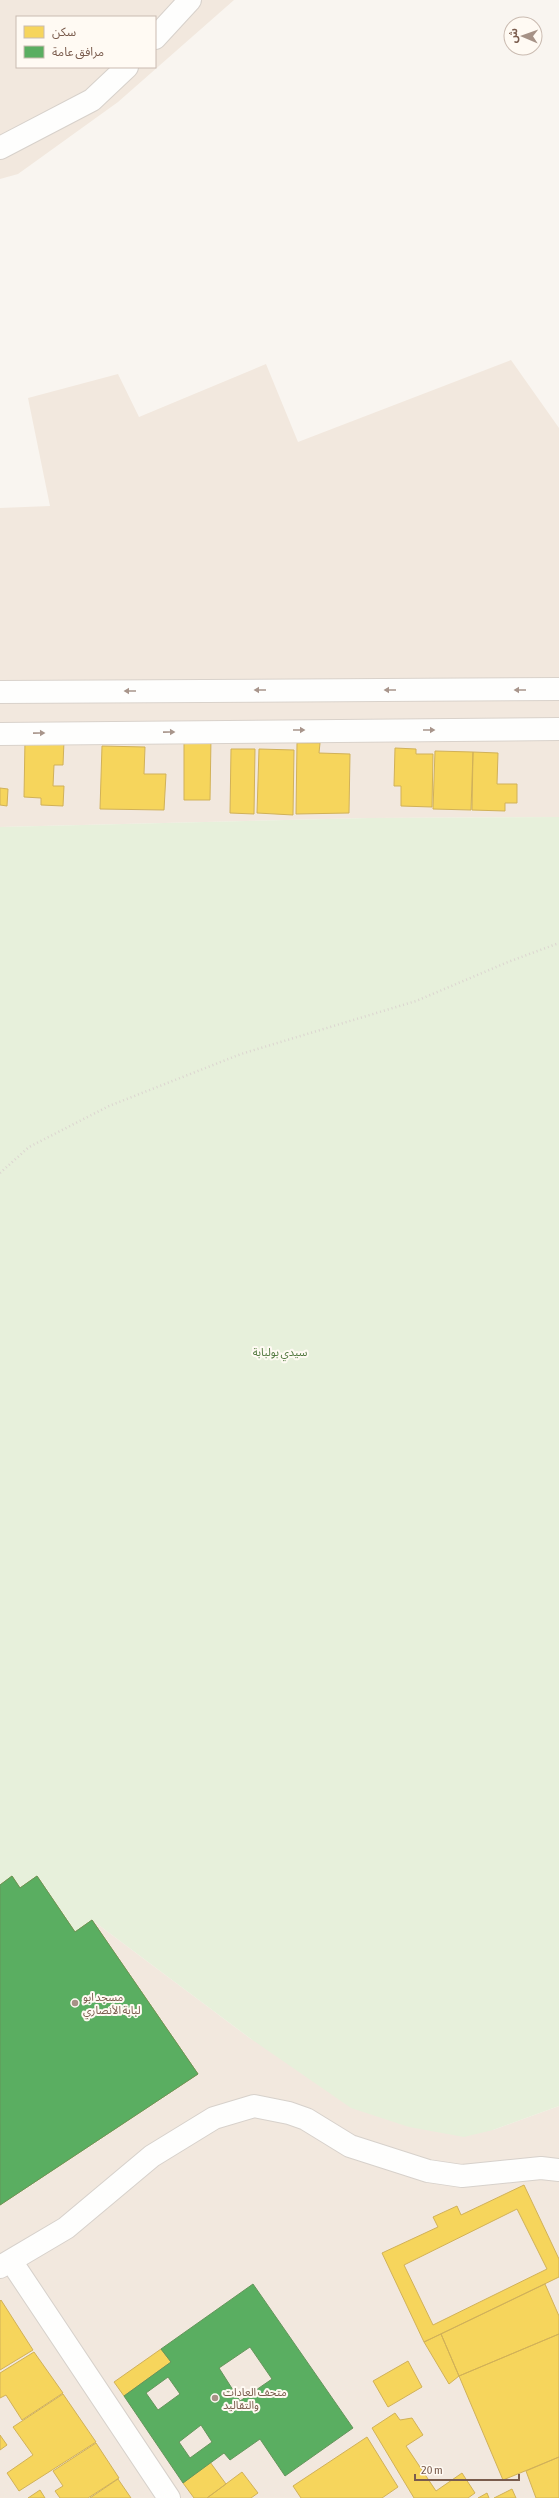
<svg xmlns="http://www.w3.org/2000/svg" width="559" height="2498" viewBox="0 0 559 2498" font-family="'Asap Condensed','Noto Sans Arabic',sans-serif">
	<style>
		.residential { fill: #f2e8de; fill-rule: evenodd }
		.green { fill: #e7f0db }
		.homes { fill: #f6d55c; stroke: #d1b158; fill-rule: evenodd }
		.public { fill: #5aae61; stroke: #64955b; fill-rule: evenodd }
		.lines { fill: none; stroke-linecap: round; stroke-linejoin: round }
		.minor-casing { stroke: #d7d1cb; stroke-width: 24 }
		.secondary-casing { stroke: #d9d2cb; stroke-width: 24 }
		.path { stroke: #dcd5d0; stroke-width: 2.5; stroke-dasharray: 1 3; stroke-linecap: butt }
		.minor { stroke: #fefefd; stroke-width: 22 }
		.secondary { stroke: #fefefd; stroke-width: 22 }
		.oneway { fill: #a8958b }
		.poi-dot { fill: #a69286; stroke: #fffaf3; stroke-width: 1.5 }
		.labels { text-anchor: middle; dominant-baseline: central; stroke-width: 4; stroke-linejoin: round; paint-order: stroke }
		.park-label { font-size: 11px; fill: #537a41; stroke: #fffaf3 }
		.poi-label { font-size: 11px; fill: #7a5c4d; stroke: #fffaf3; text-anchor: start }
	</style>
	<rect width="100%" height="100%" fill="#f9f5f0"/>
	<path class="residential" d="M0,0H234L118,102L18,174L0,179ZM17,17H155V67H17Z
		M511,360L559,428V817L369,818L0,827V508L50,506L28,398L118,374L139,417L266,364L298,442Z
		M12,1876L75,1932L92,1920L251,2039L493,2130L559,2106V2498H0V1885Z"/>
	<path class="green" d="M559,817V2106L493,2130L464,2137L409,2127L351,2108L251,2039L92,1920L75,1932L20,1888L12,1876L0,1885V827L369,818Z"/>
	<path class="homes" d="M184,738H211L210,800H184Z
		M25,740L64,741L63,765H54L53,786H64L63,806L41,805V798L24,797Z
		M297,743H320L319,753L350,754L349,813L296,814Z
		M102,746L145,747L144,774H166L164,810L100,809Z
		M395,748L416,749V754H433L432,807L401,806V786H394Z
		M231,749H255L254,814L230,813Z
		M259,749L294,750L293,815L257,813Z
		M435,751L473,752L471,810L433,809Z
		M473,752L498,753L497,784H517V803H505V811L472,810Z
		M0,788L8,789L7,806L0,805Z
		M12,1876L20,1888L37,1876L75,1932L92,1920L198,2074L0,2205V2145L5,2142L0,2134V1885Z
		M524,2185L559,2259V2277L424,2342L382,2253L438,2227L433,2217L457,2206L461,2215ZM517,2209L547,2269L433,2325L404,2265Z
		M545,2284L559,2316V2334L459,2376L441,2334Z
		M1,2300L33,2350L0,2370V2301Z
		M441,2334L459,2376L449,2384L424,2342Z
		M559,2334V2457L503,2480L459,2376Z
		M161,2349L171,2362L124,2396L114,2382Z
		M34,2352L63,2393L22,2420L6,2395L0,2398V2373Z
		M408,2361L422,2387L388,2407L373,2381Z
		M63,2394L96,2442L19,2491L7,2473L33,2455L13,2427Z
		M395,2413L400,2420L412,2418L423,2435L406,2446L436,2491L462,2473L475,2493L468,2498H414L372,2428Z
		M0,2435L7,2445L0,2450Z
		M367,2437L398,2487L382,2498H301L293,2486Z
		M96,2443L119,2478L88,2498H60L55,2491L63,2486L53,2471Z
		M559,2457V2498H536L526,2471Z
		M210,2462L226,2484L207,2498H194L183,2483Z
		M242,2472L258,2493L251,2498H207Z
		M118,2479L131,2498H90Z
		M512,2489L516,2498H494Z
		M40,2490L45,2498H28Z
		M487,2493L489,2498H478Z"/>
	<path class="public" d="M12,1876L20,1888L37,1876L75,1932L92,1920L198,2074L0,2205V1885Z
		M253,2284L353,2428L285,2476L260,2439L230,2460L224,2453L183,2483L124,2396L171,2362L161,2349ZM250,2347L272,2379L240,2401L219,2368ZM168,2377L180,2394L158,2410L146,2393ZM201,2425L212,2442L190,2458L179,2442Z"/>
	<g class="lines">
		<g class="minor-casing">
			<path id="minor" d="M155,38L190,0
				M0,148L92,100L127,67
				M11,2261L169,2498
				M0,2267L66,2228L152,2156L214,2118L254,2106L289,2113L306,2119L350,2146L428,2171L462,2176L541,2168L559,2170"/>
		</g>
		<g class="secondary-casing">
			<path id="secondary" d="M0,692L559,689
				M0,734L559,729"/>
		</g>
		<path class="path" d="M0,1173L29,1147L109,1106L241,1054L416,1001L508,962L559,943"/>
		<use href="#minor" class="minor"/>
		<use href="#secondary" class="secondary"/>
	</g>
	<defs><path id="oneway-solid" d="M-6-.8H1V-3.2L6.5 0L1 3.2V.8H-6Z"/></defs>
	<g class="oneway">
		<use href="#oneway-solid" transform="translate(260 690) rotate(180)"/>
		<use href="#oneway-solid" transform="translate(390 690) rotate(180)"/>
		<use href="#oneway-solid" transform="translate(520 690) rotate(180)"/>
		<use href="#oneway-solid" transform="translate(130 691) rotate(180)"/>
		<use href="#oneway-solid" transform="translate(299 730)"/>
		<use href="#oneway-solid" transform="translate(429 730)"/>
		<use href="#oneway-solid" transform="translate(169 732) rotate(-1)"/>
		<use href="#oneway-solid" transform="translate(39 733) rotate(-1)"/>
	</g>
	<g class="poi-dot">
		<circle cx="75" cy="2003" r="4"/>
		<circle cx="215" cy="2398" r="4"/>
	</g>
	<g class="labels">
		<g class="park-label">
			<text x="280" y="1352">سيدي بولبابة</text>
		</g>
		<g class="poi-label">
			<text x="83" y="1997">مسجد ابو<tspan x="83" dy="13">لبابة الأنصاري</tspan></text>
			<text x="223" y="2392">متحف العادات<tspan x="223" dy="13">والتقاليد</tspan></text>
		</g>
	</g>
	<rect x="16" y="16" width="140" height="52" fill="#fffaf3" stroke="#cabbb1"/>
	<rect x="24" y="26" width="20" height="12" fill="#f6d55c" stroke="#cabbb1"/>
	<text x="52" y="36" font-size="12" fill="#7a5c4d">سكن</text>
	<rect x="24" y="46" width="20" height="12" fill="#5aae61" stroke="#cabbb1"/>
	<text x="52" y="56" font-size="12" fill="#7a5c4d">مرافق عامة</text>
	<g transform="translate(523 36) rotate(272)"><circle r="19" fill="#fffaf3" stroke="#cabbb1"/>
	<path d="M0-3L7 15L0 10L-7 15Z" fill="#a69286"/>
	<text y="-6" font-size="11" font-weight="bold" text-anchor="middle" fill="#7a5c4d">ش</text>
	</g>
	<path d="M415 2474v6h104v-6" fill="none" stroke="#7a5c4d" stroke-width="2"/>
	<text x="421" y="2474" font-size="12" fill="#7a5c4d" stroke="#fffaf3" stroke-width="3" paint-order="stroke">20 m</text>
</svg>
